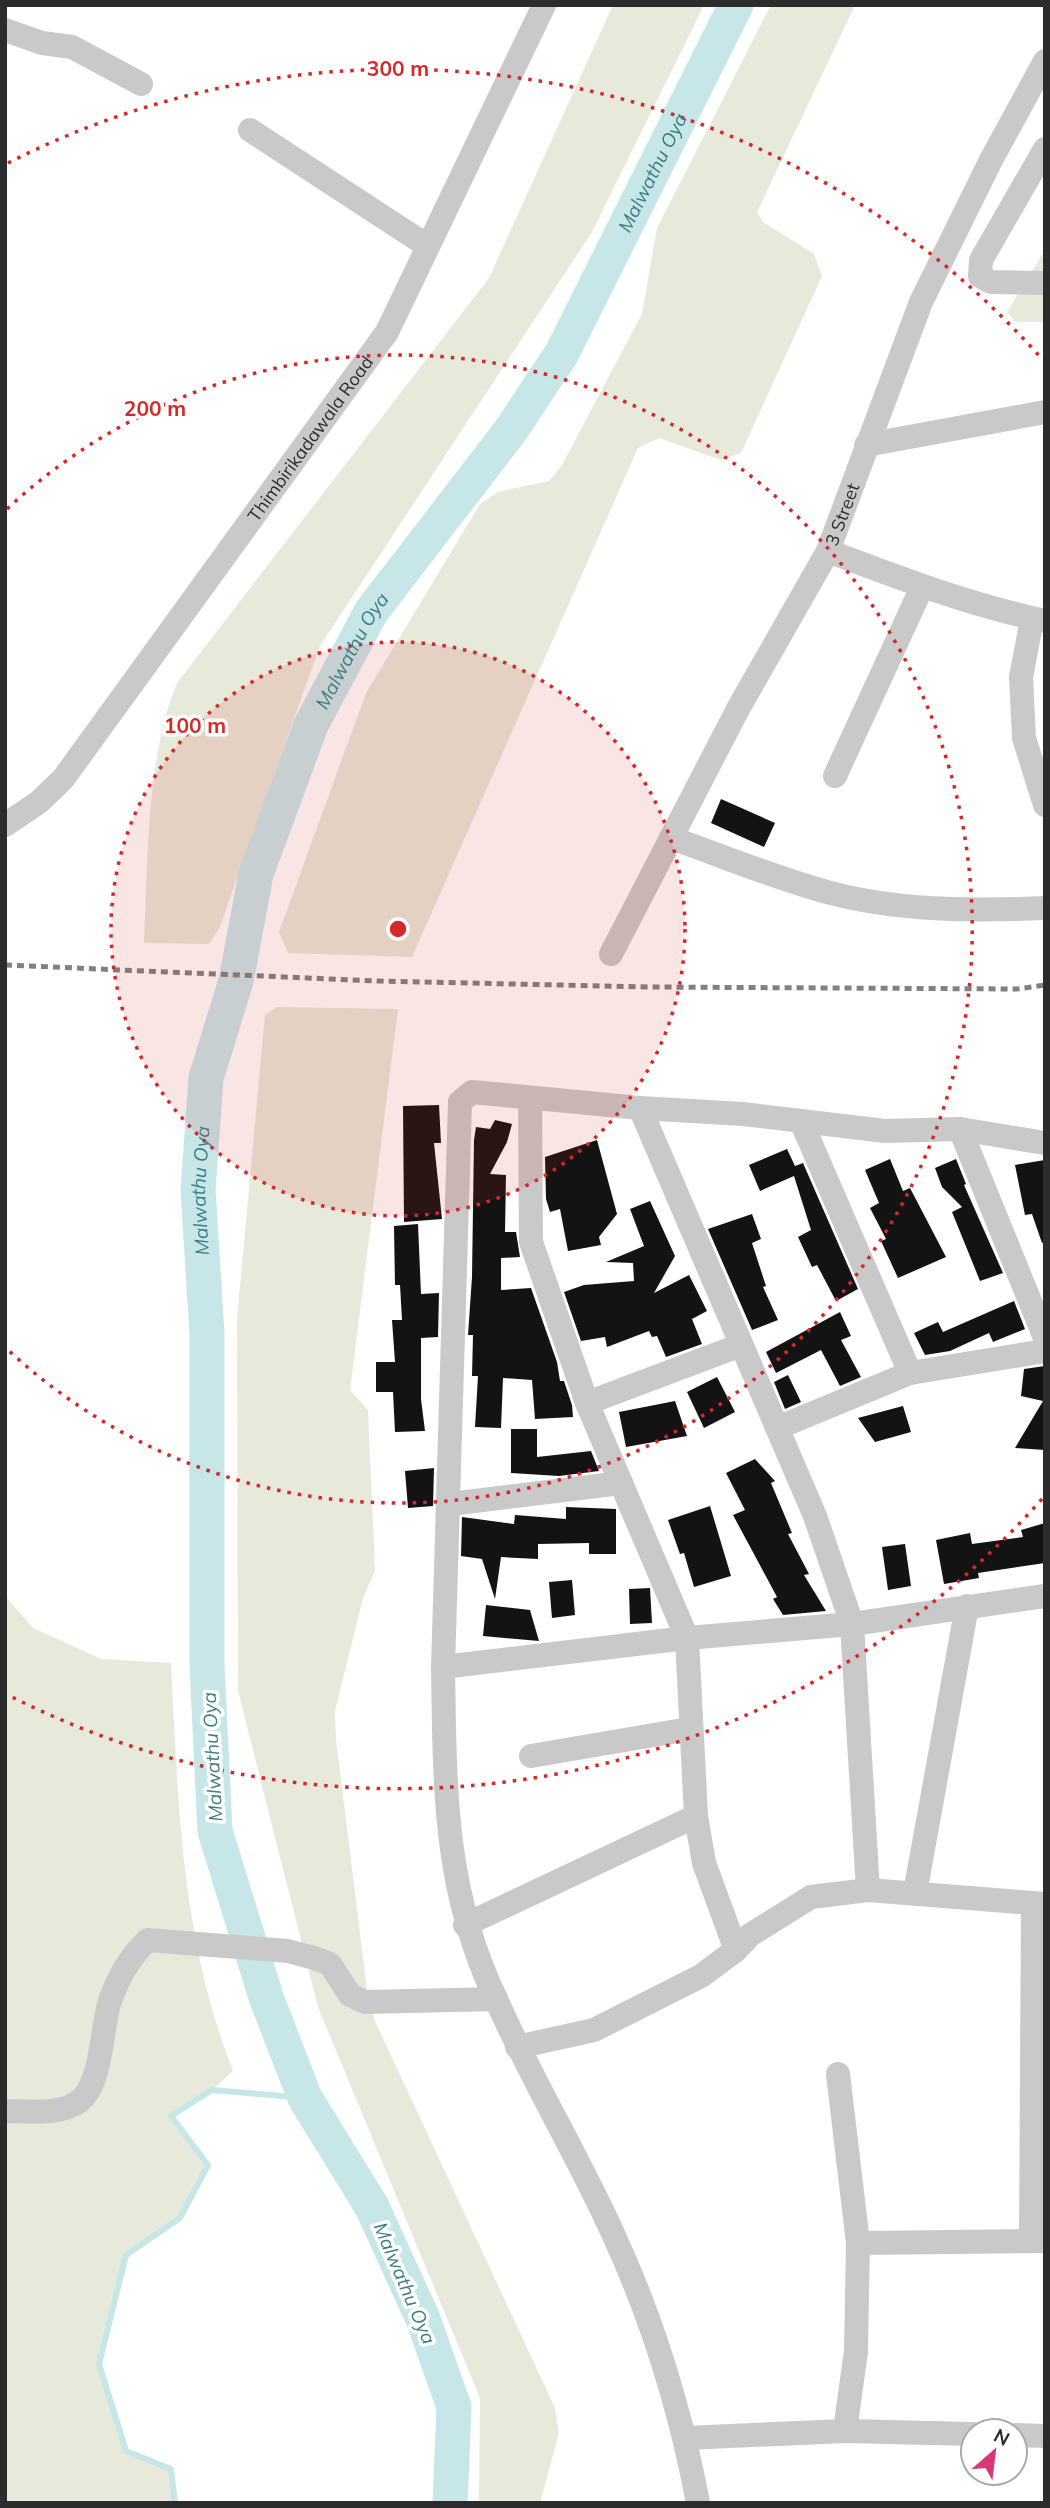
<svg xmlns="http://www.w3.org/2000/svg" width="1050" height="2508" viewBox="0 0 1050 2508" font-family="Mulish,sans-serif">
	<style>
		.green { fill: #e7e9da }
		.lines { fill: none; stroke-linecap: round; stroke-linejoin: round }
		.stream { stroke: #c6e6e8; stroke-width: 6 }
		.river { stroke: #c6e6e8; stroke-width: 35 }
		.building { fill: #131313 }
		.minor { stroke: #c9c9c9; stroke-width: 24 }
		.rail { stroke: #818181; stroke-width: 5; stroke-dasharray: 7 5; stroke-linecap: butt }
		.ring { fill: none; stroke: #d62828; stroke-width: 3.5; stroke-dasharray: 3.5 7 }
		.labels { text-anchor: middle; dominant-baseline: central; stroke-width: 7; stroke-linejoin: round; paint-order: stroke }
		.street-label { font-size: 18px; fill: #2c2c2c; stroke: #fff }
		.water-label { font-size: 19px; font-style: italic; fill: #3d7e82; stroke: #fff }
		.centre { fill: #d62828; stroke: #fff; stroke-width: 3.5 }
		.ring-label { font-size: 21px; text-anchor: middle; font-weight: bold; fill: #d62828; stroke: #fff; stroke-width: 7; stroke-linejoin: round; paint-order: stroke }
	</style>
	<rect width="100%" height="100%" fill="#fff"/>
	<path class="green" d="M613,5H704L592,232L320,646L219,929L209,944L144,943C148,862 146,758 177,683L489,278Z
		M771,5H855L757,212L763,222L814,254L822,276L741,453L721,460L659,438L638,448L412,957L288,953L279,932L366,693L480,504L498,492L549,481L562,465L642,314L657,228Z
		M1045,250V322H1015L1007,312Z
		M277,1007L398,1009L350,1390L368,1410L375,1571L363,1598L335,1711L336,1739L367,1990L374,2019L555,2408L559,2433L540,2503H479L480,2398L318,2007L238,1691L237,1319L265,1015Z
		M5,1596L33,1628L101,1659L171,1663C178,1803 181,1938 233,2071L212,2090L172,2116L208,2165L180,2218L126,2255L99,2364L126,2451L171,2469L175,2503H5Z"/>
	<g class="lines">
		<path class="stream" d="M175,2503L171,2469L126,2451L99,2364L126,2255L180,2218L208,2165L171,2116L212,2090L305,2098"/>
		<path class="river" id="s1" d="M450,2503L454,2407L423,2319L372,2207L305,2098L266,1997L215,1831L207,1665V1333L198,1190L206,1078L236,981L256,874L311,725L371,612L511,430L562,353L736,5"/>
	</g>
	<path class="building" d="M721,799L775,823L764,847L711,823Z
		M439,1105L441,1143H434L442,1219L404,1222L403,1106Z
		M495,1120L512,1124L507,1142L490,1174L506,1175L505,1232H516L520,1257L501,1258V1290L531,1288L557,1362L560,1381H564L572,1405L573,1417L535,1419L532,1380L503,1378L501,1428L475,1427L478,1376H472L473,1335H468L472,1277L474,1140L476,1127L490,1129Z
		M597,1140L617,1214L599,1237L601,1245L568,1251L560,1209L550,1212L546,1199L545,1157Z
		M787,1149L795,1166L803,1163L858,1289L836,1301L817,1265L812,1267L798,1237L811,1230L794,1176L760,1191L749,1165Z
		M890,1159L903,1191L910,1188L946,1257L898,1278L881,1241L886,1239L870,1208L879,1203L865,1170Z
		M956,1159L966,1184L964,1185L1003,1273L980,1281L952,1212L962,1207L942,1187L935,1168Z
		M1045,1160V1242L1042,1243L1032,1214L1025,1215L1015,1165Z
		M650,1201L675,1256L654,1293L689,1275L707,1311L692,1319L702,1344L666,1357L657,1336L652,1337L649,1331L607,1347L605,1337L581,1341L564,1292L584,1285L634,1281L633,1263L606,1262L644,1246L630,1209Z
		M752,1214L761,1239L752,1243L766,1286L763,1287L778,1320L752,1330L708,1229Z
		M418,1224L421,1294L439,1293L438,1337L421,1338V1399L425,1431L395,1432L393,1392H376V1362H395L392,1320H402L400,1285H395L394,1226Z
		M1014,1301L1025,1329L993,1342L989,1333L950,1351L925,1355L914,1333L938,1322L943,1332Z
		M840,1312L851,1336L841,1340L861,1377L840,1386L821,1350L776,1373L766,1352Z
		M1045,1366V1450L1015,1448L1043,1401L1021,1396L1024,1369Z
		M788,1375L801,1402L785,1409L774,1382Z
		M717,1377L735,1412L704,1428L687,1392Z
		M675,1401L687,1436L626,1447L619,1412Z
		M903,1406L911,1432L875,1442L858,1418Z
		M511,1429H537V1457L591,1451L599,1471L559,1476L511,1473Z
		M755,1459L775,1481L771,1483L792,1533L788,1534L809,1574L804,1575L826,1611L783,1615L773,1599L777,1597L733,1515L745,1510L726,1473Z
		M434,1468L433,1506L408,1508L405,1471Z
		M710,1506L731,1576L694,1587L684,1553L680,1554L668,1520Z
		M566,1507L616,1509V1554H589V1543L538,1544V1559L501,1557L495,1599L482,1559L461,1556L462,1517L514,1524L515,1515L566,1519Z
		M1045,1523V1563L978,1573L979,1578L944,1584L936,1540L970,1533L972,1544L1023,1537L1021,1530Z
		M905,1544L911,1586L888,1590L882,1547Z
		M572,1580L575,1615L552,1618L549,1582Z
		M650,1588L652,1623L630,1624L629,1589Z
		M486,1605L530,1610L539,1641L483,1636Z"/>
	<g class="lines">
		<g class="minor">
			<path d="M5,30L42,43L72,47L141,84"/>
			<path d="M250,130L426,245"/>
			<path d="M1045,149L981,260L980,276L991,282L1045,283"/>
			<path d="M866,445L1045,412"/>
			<path d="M828,551C899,578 970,605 1045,621"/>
			<path d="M1032,619L1021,677L1024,738L1045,805"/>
			<path d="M835,776L922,587"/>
			<path id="s2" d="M5,825L39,802L63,779L387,332L544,5"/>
			<path d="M671,838C723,856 775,878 827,892C896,911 974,911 1045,908"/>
			<path id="s3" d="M611,954L739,707L828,551L921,302L991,160L1045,61"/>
			<path d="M530,1099L531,1242L587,1403L687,1638L696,1816L704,1863L736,1950"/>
			<path d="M640,1108L743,1114L885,1131L960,1129L1045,1143"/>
			<path d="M801,1121L910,1373"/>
			<path d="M960,1129L1045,1338"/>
			<path d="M587,1403L741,1345"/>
			<path d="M777,1428L910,1373L1045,1351"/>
			<path d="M450,1504L621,1483"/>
			<path d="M443,1667L460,1102L472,1092L640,1108L815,1516L852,1624L868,1890"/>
			<path d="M531,1756L689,1729"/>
			<path d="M915,1893L967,1606"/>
			<path d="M465,1925L696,1816"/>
			<path d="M496,1999C443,1889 445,1786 443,1667L687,1638L852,1624L1045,1596"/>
			<path d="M517,2047L594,2030L701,1976L736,1950L750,1935L811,1897L868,1890L1045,1904"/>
			<path d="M838,2074L858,2243L856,2351L845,2431"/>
			<path d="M5,2111C27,2111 55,2115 75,2104C102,2090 101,2032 109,2004C117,1980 129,1957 148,1940L288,1951L314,1958L330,1964L350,1995L365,2002L496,1999C532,2081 579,2157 615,2238C653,2321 681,2413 698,2503"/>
			<path d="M1031,2241L1033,1903"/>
			<path d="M858,2243L1045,2241"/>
			<path d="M1015,2435L1045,2436"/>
			<path d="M685,2438L845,2431L973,2434"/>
		</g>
		<path class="rail" d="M5,965L378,981L649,987L1017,989L1045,985"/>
	</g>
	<circle cx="398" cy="929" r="287" fill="#d62828" fill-opacity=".12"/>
	<g class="ring">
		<circle cx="398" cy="929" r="287"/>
		<path d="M7 509A574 574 0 1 1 7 1349"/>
		<path d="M1042 1499A860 860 0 0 1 8 1695M8 163A860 860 0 0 1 1042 359"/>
	</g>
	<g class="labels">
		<g class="street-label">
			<text stroke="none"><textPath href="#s2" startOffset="495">Thimbirikadawala Road</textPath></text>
			<text stroke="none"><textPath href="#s3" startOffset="497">3 Street</textPath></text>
		</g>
		<g class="water-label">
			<text stroke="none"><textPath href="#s1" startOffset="2497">Malwathu Oya</textPath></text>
			<text stroke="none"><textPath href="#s1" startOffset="1930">Malwathu Oya</textPath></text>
			<text stroke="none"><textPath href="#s1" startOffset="1363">Malwathu Oya</textPath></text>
			<text transform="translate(212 1757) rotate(-93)">Malwathu Oya</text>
			<text transform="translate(405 2283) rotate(67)">Malwathu Oya</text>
		</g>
	</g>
	<circle cx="398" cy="929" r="10" class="centre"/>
	<g class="ring-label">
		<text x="398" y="76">300 m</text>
		<text x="155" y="416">200 m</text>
		<text x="195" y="733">100 m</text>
	</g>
	<rect width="1050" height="2508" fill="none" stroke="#2c2c2c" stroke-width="14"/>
	<g transform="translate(994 2452) rotate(28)"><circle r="33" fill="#ffffff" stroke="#ababab" stroke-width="2"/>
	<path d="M0-5L12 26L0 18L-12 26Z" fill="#da3779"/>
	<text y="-10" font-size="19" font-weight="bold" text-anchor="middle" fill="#2c2c2c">N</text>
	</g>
</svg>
